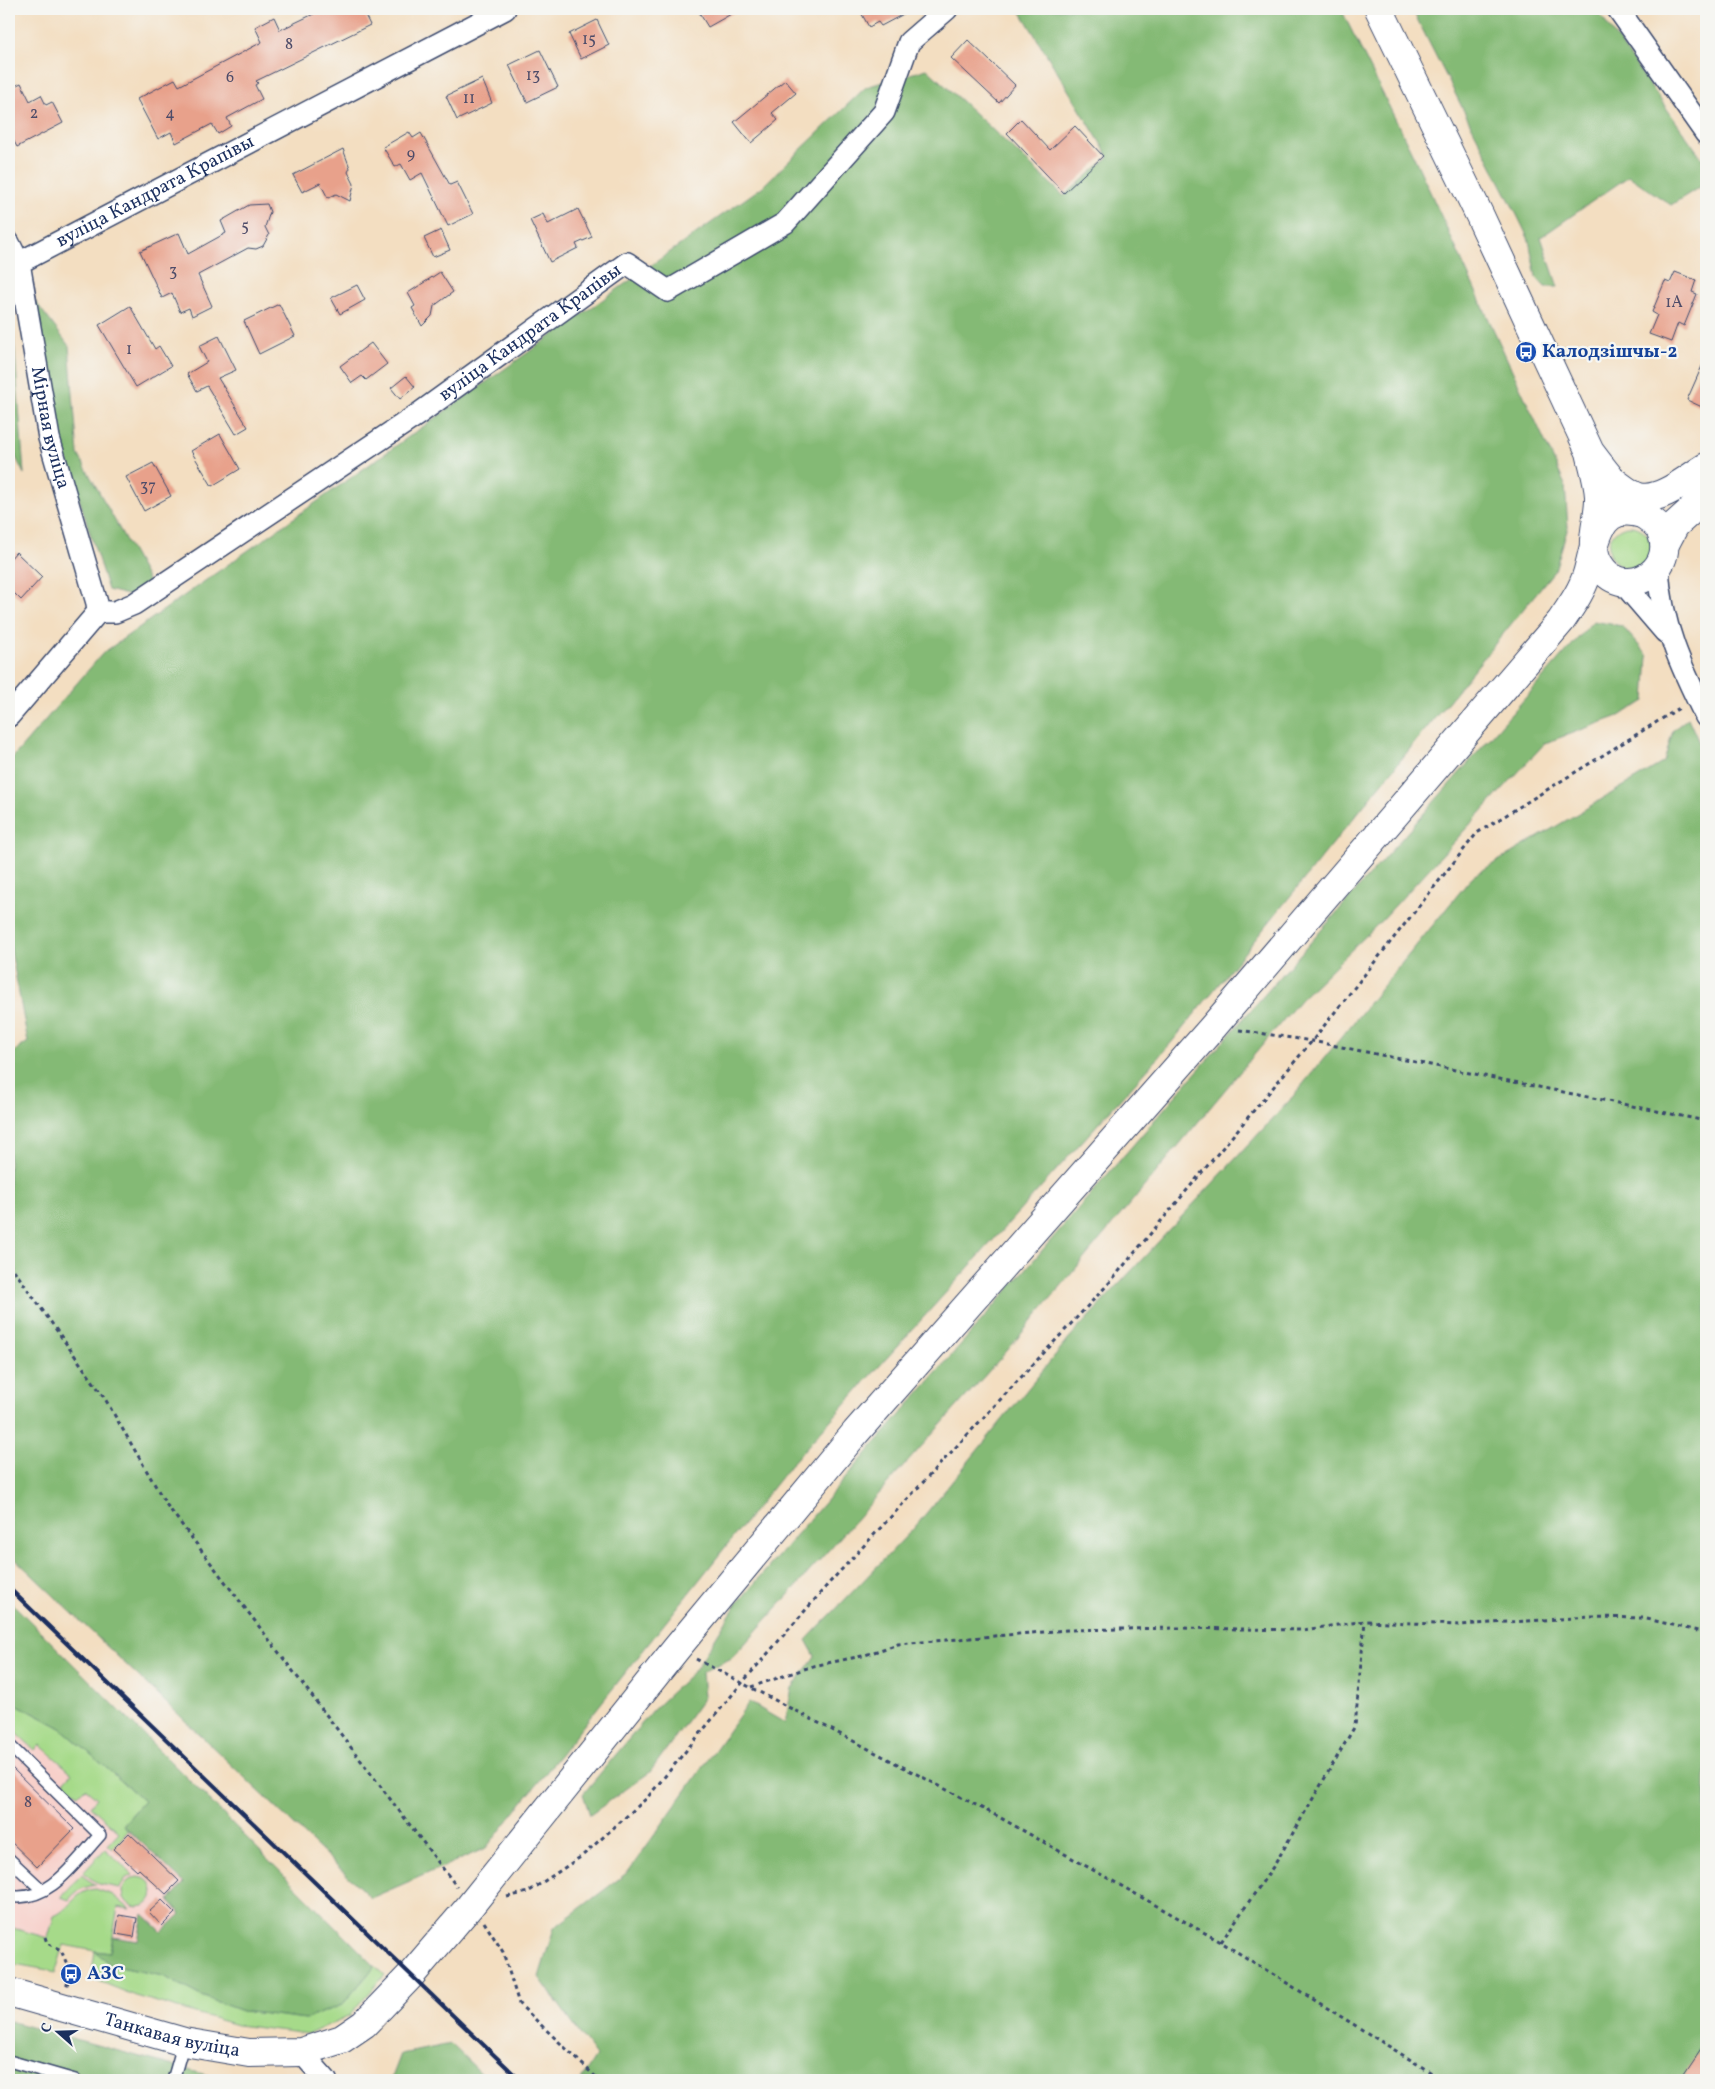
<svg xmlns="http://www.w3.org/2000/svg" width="1715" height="2089" viewBox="0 0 1715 2089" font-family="Vollkorn,serif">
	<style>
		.built { fill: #f7d0ca }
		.green { fill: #a6da89; stroke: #608474 }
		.forest { fill: #84ba75; stroke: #50746a }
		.building { fill: #e8a18b }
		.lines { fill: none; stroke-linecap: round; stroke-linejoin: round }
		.service-casing { stroke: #3b496d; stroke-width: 14 }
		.minor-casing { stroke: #3b496d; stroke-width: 24 }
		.tertiary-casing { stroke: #3b496d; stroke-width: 30 }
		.secondary-casing { stroke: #3b496d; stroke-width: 30 }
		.path { stroke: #3b496d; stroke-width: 3; stroke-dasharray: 4 4; stroke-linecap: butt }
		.service { stroke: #fff; stroke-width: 11 }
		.minor { stroke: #fff; stroke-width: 21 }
		.tertiary { stroke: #fff; stroke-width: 28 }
		.secondary { stroke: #fff; stroke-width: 28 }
		.rail { stroke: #1b2f5e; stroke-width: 4 }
		.labels { text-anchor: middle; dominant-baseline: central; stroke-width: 4.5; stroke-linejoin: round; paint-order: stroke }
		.number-label { font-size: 16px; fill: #4e4c69 }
		.street-label { font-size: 19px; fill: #1b2f5e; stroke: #f6f6f2 }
		.transit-label { font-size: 19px; font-weight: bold; fill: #164399; stroke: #f6f6f2; text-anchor: start }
	</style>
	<rect width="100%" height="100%" fill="#f6f6f2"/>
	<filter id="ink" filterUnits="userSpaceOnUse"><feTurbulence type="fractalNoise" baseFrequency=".02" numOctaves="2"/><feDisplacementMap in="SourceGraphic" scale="10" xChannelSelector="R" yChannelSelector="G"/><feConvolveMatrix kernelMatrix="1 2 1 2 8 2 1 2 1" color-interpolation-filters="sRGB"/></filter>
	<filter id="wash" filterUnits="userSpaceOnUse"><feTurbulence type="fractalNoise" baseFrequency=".0096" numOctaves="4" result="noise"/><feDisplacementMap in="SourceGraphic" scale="20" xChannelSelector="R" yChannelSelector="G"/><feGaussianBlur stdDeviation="1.12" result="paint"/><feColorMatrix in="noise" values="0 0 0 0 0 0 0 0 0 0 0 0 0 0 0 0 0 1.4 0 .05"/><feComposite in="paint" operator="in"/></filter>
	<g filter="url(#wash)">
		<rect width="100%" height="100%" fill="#f3dec1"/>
		<path class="built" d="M9,1700L185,1839L189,1899L163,1976L95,1951L9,1932Z"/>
		<path class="green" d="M1609 547a21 21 0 1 1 42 0a21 21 0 1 1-42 0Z
			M9,1700L61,1728L144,1801L123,1825L128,1831L112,1849L107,1845L119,1832L90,1806L97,1798L85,1788L78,1795L63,1783L72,1773L40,1745L35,1750L9,1726Z
			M105,1849L133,1875L126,1878L120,1888L99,1884L83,1873Z
			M81,1875L96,1885C84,1887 76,1890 69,1900L61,1897Z
			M123 1892a15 15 0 1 1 30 0a15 15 0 1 1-30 0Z
			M96,1889L113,1895L130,1909L118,1907L110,1953L96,1951L111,1965L163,1976L201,1996L242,2011L306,2019L342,2005L375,1966L385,1975L350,2015L309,2034L237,2025L136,1996L91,1978L95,1951L64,1945L55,1974L48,1970L9,1963V1927L48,1938L54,1916C71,1909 75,1890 96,1889Z"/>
		<path class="forest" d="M1019,9H1341L1414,157L1565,485L1568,527L1555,570L1171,1043L793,1462L486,1848L371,1898L9,1553V1055L28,1042L9,940V762L103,653L762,187L866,87L927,69L1064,196L1109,157Z
			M1412,9H1596L1706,164V183L1671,205L1629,176L1541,237L1558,287H1545L1536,277L1529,240L1519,219Z
			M10,284L24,474L9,443Z
			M35,301L69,346L78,454L150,584L131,596L108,590L55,422Z
			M1593,621L1622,626L1648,656L1645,701L1619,716L1545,743L1380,922L1300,1000L1006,1352L732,1658L702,1672L704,1697L650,1772L590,1815L583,1794L654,1709L695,1670L736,1605L1171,1101Z
			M1688,718L1706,758V2080H581L596,2056L539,1977L554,1928L628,1872L749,1702L785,1723L792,1688L815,1656L806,1640L915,1527L1070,1337L1290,1100L1473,876L1664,762L1673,730Z
			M9,1600L375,1966L342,2005L306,2019L242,2011L201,1996L163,1976L111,1965L95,1951L110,1953L113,1937L138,1941L143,1914L162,1932L181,1914L169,1900L184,1883L123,1825L144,1801L61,1728L9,1700Z
			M9,2021L225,2080H9Z
			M451,2044L488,2080H391L401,2054Z"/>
		<g id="blocks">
			<path class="building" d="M324,9H362L370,25L256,81L258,83L255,85L262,99L227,118L231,126L218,134L212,124L176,143L171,132L158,139L137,99L175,79L179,86L262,42L255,27L274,17L280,30Z
				M697,9H740L708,27Z
				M859,9H913L881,26L878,22L869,27Z
				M597,20L609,45L581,59L569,34Z
				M968,40L1015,85L999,103L951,58Z
				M540,50L558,87L527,102L509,65Z
				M482,79L492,103L457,120L446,96Z
				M785,80L796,93L772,113L778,120L751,143L734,122Z
				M21,83L30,101L41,95L46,105L52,102L63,123L17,147L9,132V89Z
				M1021,119L1050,150L1075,126L1103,156L1064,193L1007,133Z
				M409,132L413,138L421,133L450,185L457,182L473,214L448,226L422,173L410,180L401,164L395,167L383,147Z
				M343,149L350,168L348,172L354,184L350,201L336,194L328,198L320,183L302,192L293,175Z
				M267,204L270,212L265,227L269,235L263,246L256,249L248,248L198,275L212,306L192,316L189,308L180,312L172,293L162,298L140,251L179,233L188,254L226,233L221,221L249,205Z
				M578,209L592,237L576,244L578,248L550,262L530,220L543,214L548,224Z
				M441,230L450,250L433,257L424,238Z
				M440,272L453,292L434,306L432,316L422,326L412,308L415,306L408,293Z
				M1675,272L1696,280L1692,292L1697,294L1684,326L1678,323L1671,342L1649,334L1657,315L1652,312L1665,281L1670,283Z
				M357,285L365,300L340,314L331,298Z
				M279,304L295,336L259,354L244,321Z
				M130,306L155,349L159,346L171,366L136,387L99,325Z
				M219,336L236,370L218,378L248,427L236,434L207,386L197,391L187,374L207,362L199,346Z
				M371,343L387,364L366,380L362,376L352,383L340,366Z
				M1706,357V398L1702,407L1687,400Z
				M406,376L415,387L400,399L391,388Z
				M220,434L240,469L212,486L191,451Z
				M153,463L171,496L144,511L126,477Z
				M16,552L42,577L21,600L9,588V560Z
				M9,1765L74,1829L37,1867L9,1840Z
				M129,1833L179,1881L166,1894L139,1869L137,1871L113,1849Z
				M162,1900L175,1913L162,1926L149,1912Z
				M119,1915L137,1918L134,1937L116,1934Z
				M1706,2041V2080H1680Z"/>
		</g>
	</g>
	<g filter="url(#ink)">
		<use href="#blocks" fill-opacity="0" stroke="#3b496d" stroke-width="1"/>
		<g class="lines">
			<g class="service-casing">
				<path id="service" d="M9,1745L100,1835C76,1861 49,1904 9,1896
					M9,1859L42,1890
					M9,2061L75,2080
					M173,2080L184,2042"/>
			</g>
			<g class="minor-casing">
				<g id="minor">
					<path d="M1618,9L1706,134"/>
					<path id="s1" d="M9,243L19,263L49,438L97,603L98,612"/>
					<path id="s2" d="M9,268L505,9"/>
					<path d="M1658,568C1661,624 1681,667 1706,717"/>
					<path d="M1622,582L1665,632"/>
					<path id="s3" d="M98,612H115L134,604L417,415L627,263L668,291L785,223L884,112L909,42L947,9"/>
					<path d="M9,716L98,612"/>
					<path d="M301,2052L326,2080"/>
				</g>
			</g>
			<g class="tertiary-casing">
				<path id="tertiary" d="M1616,483C1623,488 1631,495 1639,497C1661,502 1689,477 1706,467
					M1665,544L1675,525L1706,497"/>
			</g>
			<g class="secondary-casing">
				<g id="secondary">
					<path d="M1379,9L1480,216L1590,452C1605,472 1622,494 1641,512C1649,520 1659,523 1662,534C1676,574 1621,602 1599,564C1587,545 1600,518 1599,496C1598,481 1593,466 1590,452"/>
					<path id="s4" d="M9,1992L184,2042L249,2053L301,2052L342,2039L364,2024L411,1975L470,1906L676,1649L856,1432L1213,1027L1561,621C1571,606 1582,591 1587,574C1596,543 1597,501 1642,514"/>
				</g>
			</g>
			<path class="path" d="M1702,530L1706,541
				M1706,562V563
				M1239,1030L1312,1041L1706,1121
				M9,1263L104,1397L166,1504L457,1887
				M696,1659L999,1817L1221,1942L1443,2080
				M751,1687L813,1666L862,1656L898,1644L1067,1630L1178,1628L1303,1630L1365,1621L1459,1625L1592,1617L1643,1618L1706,1633
				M507,1897L528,1892L582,1856L647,1798L742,1683L830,1582L1110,1282L1312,1041L1477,833L1681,707
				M484,1922L503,1952L519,2004L599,2080
				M45,1937L47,1943L61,1950L71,1974L66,1987
				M1221,1942L1275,1864L1355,1726L1365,1621"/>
			<use href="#service" class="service"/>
			<use href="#minor" class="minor"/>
			<use href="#tertiary" class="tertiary"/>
			<use href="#secondary" class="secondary"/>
			<path class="rail" d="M9,1588L520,2080"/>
		</g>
	</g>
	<defs>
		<g id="bus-disc" transform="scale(1.125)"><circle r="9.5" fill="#1a4fb4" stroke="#f6f6f2"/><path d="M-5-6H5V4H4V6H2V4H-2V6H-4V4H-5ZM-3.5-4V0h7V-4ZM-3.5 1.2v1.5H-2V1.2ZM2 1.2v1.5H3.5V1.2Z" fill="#fff"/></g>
	</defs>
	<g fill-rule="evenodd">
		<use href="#bus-disc" x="1526" y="352"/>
		<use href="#bus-disc" x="71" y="1974"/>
	</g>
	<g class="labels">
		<g class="number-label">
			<text x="589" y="40">15</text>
			<text x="289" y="45">8</text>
			<text x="533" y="76">13</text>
			<text x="230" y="78">6</text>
			<text x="469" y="99">11</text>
			<text x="34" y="114">2</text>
			<text x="170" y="114">4</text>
			<text x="411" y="155">9</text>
			<text x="245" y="227">5</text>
			<text x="173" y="272">3</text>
			<text x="1674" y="303">1А</text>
			<text x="129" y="350">1</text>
			<text x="148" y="487">37</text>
			<text x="28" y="1803">8</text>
		</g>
		<g class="street-label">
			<text stroke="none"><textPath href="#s2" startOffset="165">вуліца Кандрата Крапівы</textPath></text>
			<text stroke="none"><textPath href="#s3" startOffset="518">вуліца Кандрата Крапівы</textPath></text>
			<text stroke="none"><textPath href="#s1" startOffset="190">Мірная вуліца</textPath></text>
			<text stroke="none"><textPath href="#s4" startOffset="169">Танкавая вуліца</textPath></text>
		</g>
		<g class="transit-label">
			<text x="1542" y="352">Калодзішчы-2</text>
			<text x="87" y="1974">АЗС</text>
		</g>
	</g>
	<rect width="1715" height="2089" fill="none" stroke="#f6f6f2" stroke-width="30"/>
	<g transform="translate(58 2032) rotate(290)" stroke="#f6f6f2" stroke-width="4" paint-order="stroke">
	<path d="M0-4L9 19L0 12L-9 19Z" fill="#1b2f5e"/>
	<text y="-8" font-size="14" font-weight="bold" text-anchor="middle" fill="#1b2f5e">С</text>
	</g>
</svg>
